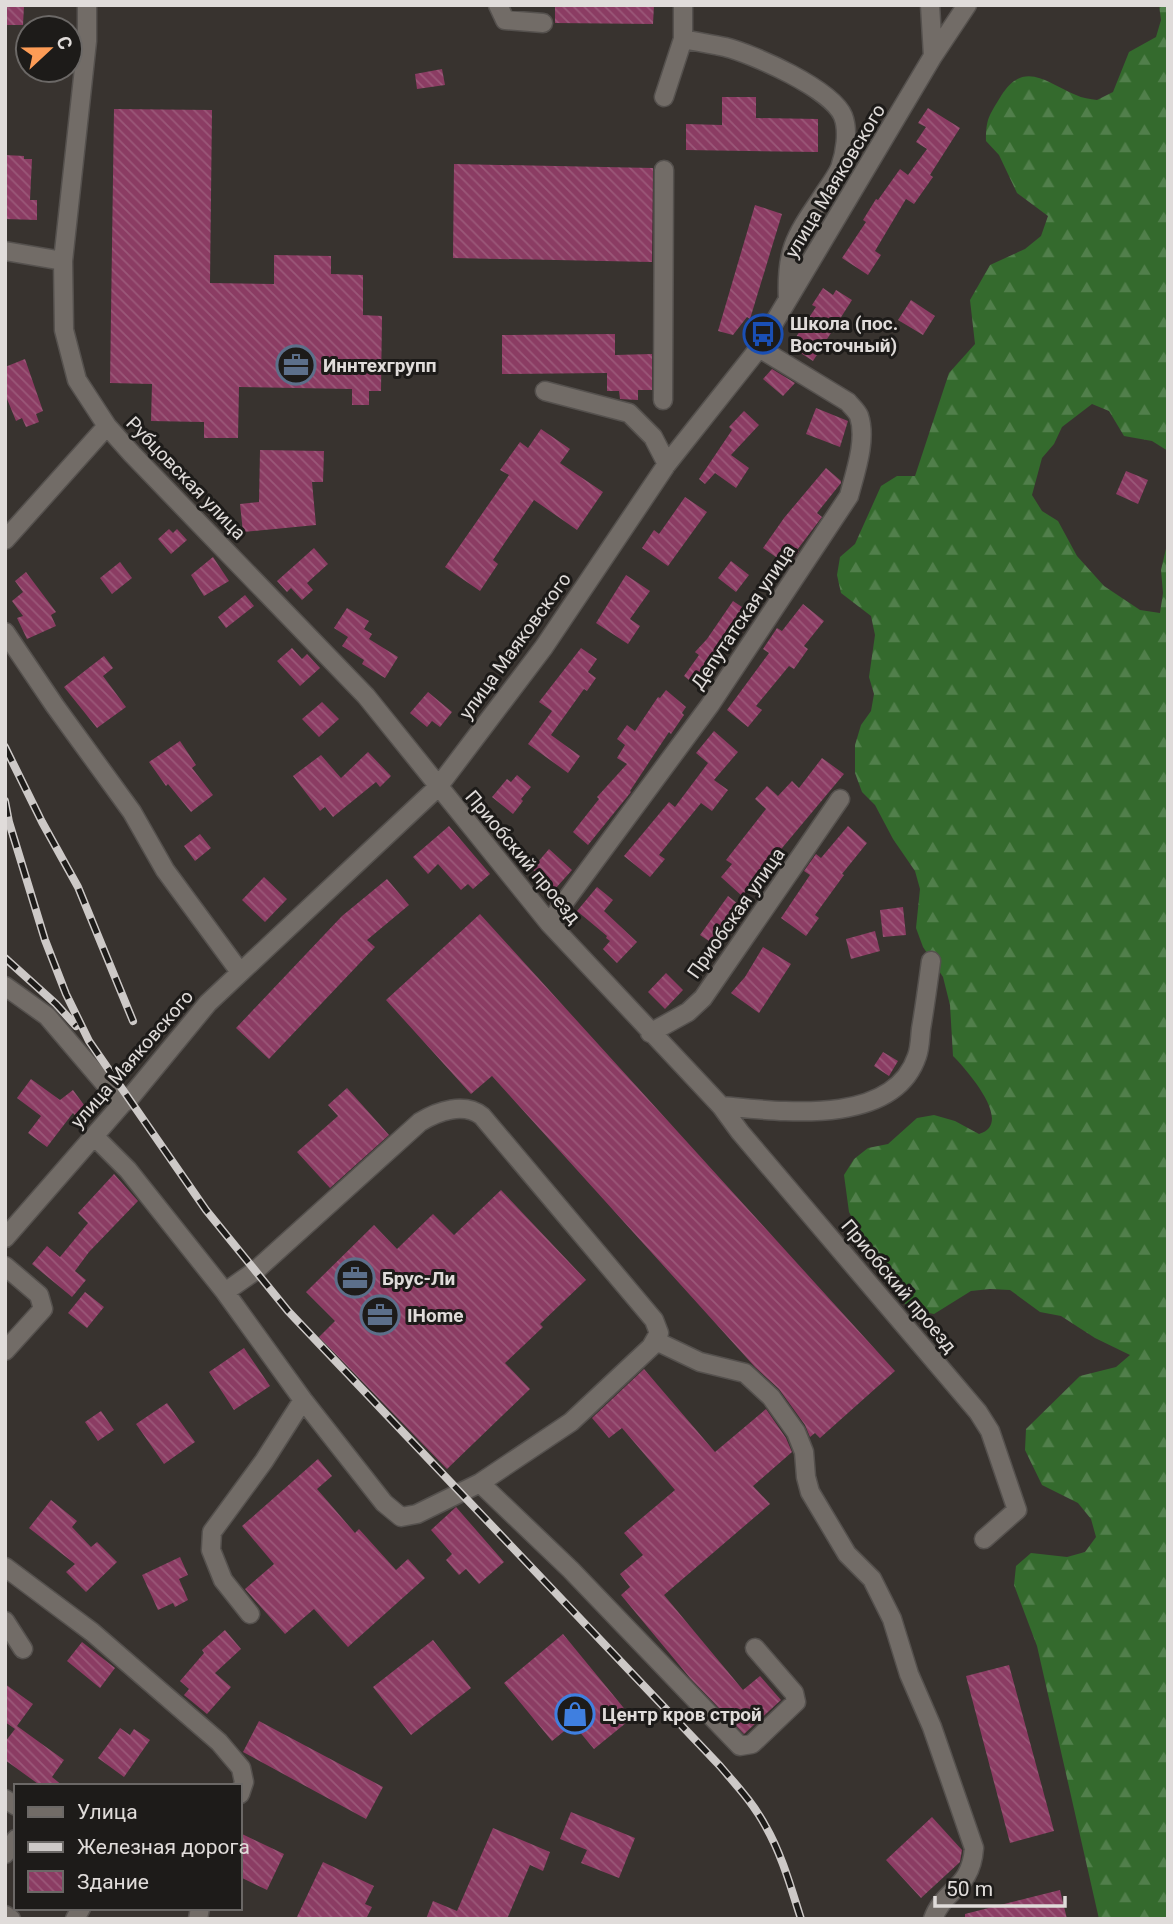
<svg xmlns="http://www.w3.org/2000/svg" width="1173" height="1924" viewBox="0 0 1173 1924" font-family="Roboto,sans-serif">
	<style>
		.forest { fill: url(#forest-firs) }
		.building { fill: url(#building-back-hatch) }
		.lines { fill: none; stroke-linecap: round; stroke-linejoin: round }
		.minor-casing { stroke: #55514e; stroke-width: 21 }
		.minor { stroke: #726c67; stroke-width: 18 }
		.rail-casing { stroke: #cdc9c7; stroke-width: 8 }
		.rail { stroke: #1d1b19; stroke-width: 5; stroke-dasharray: 16; stroke-linecap: butt }
		.labels { text-anchor: middle; dominant-baseline: central; stroke-width: 6; stroke-linejoin: round; paint-order: stroke }
		.street-label { font-size: 19px; fill: #e0dcda; stroke: #1d1b19 }
		.poi-label { font-size: 19px; font-weight: bold; fill: #e0dcda; stroke: #1d1b19; text-anchor: start }
	</style>
	<defs>
		<pattern id="forest-firs" width="22" height="20" patternUnits="userSpaceOnUse" patternTransform="scale(1.75)"><rect width="22" height="20" fill="#346a2d"/><path d="M5 1l3.5 6h-7zM16 11l3.5 6h-7z" fill="#517f4b"/></pattern>
		<pattern id="building-back-hatch" width="6" height="6" patternUnits="userSpaceOnUse" patternTransform="scale(1.75)"><rect width="6" height="6" fill="#8b3c63"/><path d="M-1 5l2 2M0 0l6 6M5-1l2 2" fill="none" stroke="#9b5879"/></pattern>
	</defs>
	<rect width="100%" height="100%" fill="#38332f"/>
	<path class="forest" d="M1159,5H1168V451L1152,441L1124,436L1109,411L1092,404L1062,427L1054,444L1042,458L1032,495L1042,511L1058,521L1077,556L1104,586L1140,610L1160,613L1163,593L1161,570L1168,540V1919H1099L1037,1646L1014,1585L1016,1566L1031,1553L1067,1557L1085,1552L1096,1537L1091,1519L1078,1503L1042,1485L1025,1450L1026,1429L1080,1376L1116,1367L1130,1355L1095,1338L1061,1316L1040,1312L1010,1290L990,1289L971,1291L934,1314L914,1310L897,1298L886,1282L849,1212L844,1175L854,1159L868,1148L888,1144L917,1118L934,1115L955,1121L979,1134C1015,1124 966,1069 953,1056L950,1005L943,977L923,947L916,928L920,889L915,871L893,839L875,805L862,792L855,773V745L861,725L871,711L874,694L869,677L875,635L871,616L841,593L837,575L840,557L855,544L881,486L897,476H915L949,373L975,344L970,300L990,265L1025,249L1041,236L1048,216L1017,193L999,155L986,141C986,118 989,116 1001,96C1024,59 1047,83 1076,95C1082,98 1090,99 1097,100L1113,92L1129,52L1156,37L1161,20Z"/>
	<path class="building" d="M5,5L24,6L23,25H5Z
		M555,5H654L653,24L555,23Z
		M442,69L445,85L417,89L415,74Z
		M722,97H756V118L818,119V152L686,150V124L722,125Z
		M928,108L960,128L930,175L933,177L914,204L906,199L875,251L881,255L868,275L842,258L866,222L863,220L876,199L878,200L900,169L908,175L927,149L916,142L926,127L918,123Z
		M114,109L212,110L210,283L274,284V255L331,256V274L363,275V315L382,316L381,391H369V405H352V389L239,387L238,438H204V422L151,421L152,384L110,383Z
		M5,155L24,156V159H32L30,200H37V220L5,219Z
		M454,164L653,168L652,262L453,258Z
		M755,205L782,214L750,319L747,317L733,335L718,331Z
		M823,288L833,295L836,290L852,300L813,361L790,346L816,307L812,305Z
		M911,300L935,316L923,335L898,320Z
		M615,334V355L652,354V390H638V400L620,399L619,391H607V373L502,374V335Z
		M25,359L43,411L36,414L39,422L26,427L22,418L16,421L5,394V367Z
		M772,369L795,383L783,396L763,379Z
		M816,408L848,421L840,447L806,434Z
		M744,411L759,425L731,455L749,468L736,488L715,473L705,484L699,479L732,430L729,427Z
		M541,429L570,449L560,463L603,492L577,530L534,500L493,560L498,564L480,591L445,567L509,475L500,470L520,442L528,448Z
		M260,450L324,451L323,482H312L316,525L243,532L240,504L259,502Z
		M826,468L841,481V483L817,513L822,517L797,550L799,551L789,566L763,548L784,518Z
		M1126,471L1148,480L1138,504L1116,494Z
		M685,497L707,512L668,566L642,548L654,530L659,534Z
		M169,529L173,533L177,529L187,540L171,554L158,539Z
		M314,548L328,564L307,583L313,590L302,600L291,588L287,592L277,581Z
		M213,557L229,581L204,596L191,575Z
		M731,561L749,575L736,592L718,578Z
		M120,562L132,578L112,594L100,578Z
		M26,572L56,612L51,615L56,626L27,639L17,618L23,616L12,601L23,592L15,581Z
		M626,575L650,591L630,619L640,626L628,644L596,623Z
		M245,595L254,606L226,628L218,617Z
		M733,601L754,615L739,637L731,632L715,653L722,658L699,688L684,676L699,655L695,652L707,639Z
		M803,604L824,621L804,646L808,649L794,669L789,666L756,706L762,710L748,727L727,710L769,653L763,649L777,628L782,631Z
		M347,608L369,621L364,629L372,634L369,639L398,657L385,678L362,664L364,660L342,646L348,637L334,628Z
		M292,648L302,659L307,654L320,668L300,686L277,661Z
		M581,648L597,659L588,672L596,678L587,691L584,689L551,735L580,756L568,773L528,744L552,711L539,702Z
		M104,656L113,668L103,676L126,707L97,728L64,687Z
		M666,690L686,707L682,713L684,715L671,734L669,732L630,791L631,792L588,845L573,832L599,799L597,797L627,764L617,758L625,745L617,739L627,725L635,731L658,697L660,698Z
		M428,692L452,712L440,727L432,721L427,727L410,713Z
		M322,702L339,719L319,737L302,719Z
		M714,731L738,752L714,780L728,790L712,811L701,803L659,855L665,859L650,877L624,856L669,802L675,807L708,763L696,753Z
		M180,741L196,765L192,768L213,795L191,812L168,784L166,786L149,762Z
		M368,752L391,776L380,787L376,782L333,817L325,807L320,811L293,776L321,755L341,778Z
		M822,758L844,774L742,896L721,877L732,864L726,860L766,809L755,799L767,786L778,796L792,781L799,788Z
		M517,775L531,787L521,799L523,801L513,814L492,797L507,779L511,782Z
		M449,826L490,874L473,889L468,884L461,890L438,864L428,874L413,857Z
		M848,826L867,843L842,874L844,875L815,915L819,918L806,936L781,918L810,875L804,871L816,854L821,858Z
		M200,834L211,848L195,861L184,846Z
		M549,849L572,870L555,889L532,869Z
		M264,877L287,899L265,922L242,900Z
		M387,879L409,905L367,940L375,947L269,1059L236,1028L342,916Z
		M597,887L613,900L604,911L637,942L617,963L603,949L610,941L606,938L607,936L577,911Z
		M728,896L742,907L715,945L700,935Z
		M903,907L906,935L883,937L880,910Z
		M480,914L895,1371L820,1438L815,1433L810,1437L805,1425L779,1389L755,1367L492,1076L471,1094L386,1000Z
		M875,931L880,951L851,959L846,939Z
		M763,947L791,964L759,1013L731,993L745,977Z
		M666,973L683,990L665,1009L648,992Z
		M883,1052L898,1061L889,1076L874,1066Z
		M31,1079L60,1100L73,1090L87,1109L76,1117L73,1113L47,1147L28,1133L41,1116L17,1098Z
		M347,1088L389,1135L330,1188L297,1152L338,1116L328,1105Z
		M114,1174L138,1201L89,1252L75,1271L86,1280L72,1297L32,1264L47,1246L60,1257L88,1223L78,1213Z
		M501,1190L586,1280L540,1324L543,1327L505,1363L530,1389L447,1469L319,1337L335,1321L306,1292L374,1225L397,1249L433,1214L454,1235Z
		M85,1292L104,1307L87,1328L68,1313Z
		M244,1348L270,1386L234,1410L209,1372Z
		M644,1369L715,1452L766,1409L786,1438L792,1452L753,1486L770,1504L664,1595L743,1690L760,1676L781,1700L744,1734L690,1678L621,1595L630,1587L620,1574L643,1555L624,1533L675,1490L622,1428L609,1438L592,1418Z
		M167,1403L195,1442L164,1464L136,1424Z
		M101,1411L114,1430L98,1441L85,1422Z
		M318,1459L332,1476L317,1489L355,1533L359,1529L396,1570L408,1559L425,1578L348,1647L314,1609L285,1634L245,1589L274,1564L242,1526Z
		M51,1500L77,1521L72,1527L91,1547L97,1542L117,1562L86,1592L66,1572L75,1564L29,1528Z
		M456,1507L504,1562L479,1584L466,1569L459,1575L446,1560L452,1554L431,1530Z
		M180,1557L188,1575L179,1579L188,1600L175,1607L173,1603L158,1610L142,1575Z
		M225,1630L241,1649L215,1673L231,1687L207,1714L184,1695L189,1689L180,1681L204,1653L202,1650Z
		M563,1634L632,1718L594,1749L573,1724L552,1741L504,1683Z
		M433,1640L471,1688L411,1735L373,1687Z
		M82,1642L115,1668L100,1688L67,1661Z
		M1009,1665L1054,1831L1010,1843L966,1676Z
		M5,1684L33,1704L17,1726L64,1760L52,1777L63,1786H41L5,1760V1742L15,1729L5,1722Z
		M259,1721L383,1787L366,1819L243,1752Z
		M120,1728L130,1735L134,1729L150,1740L124,1777L98,1758Z
		M571,1812L635,1838L619,1878L581,1863L587,1850L560,1839Z
		M932,1817L962,1850L960,1862L921,1898L886,1860Z
		M493,1828L550,1852L543,1871L530,1865L507,1919H426L433,1901L457,1911Z
		M240,1833L284,1854L267,1890L240,1877Z
		M323,1862L374,1886L365,1904L372,1907L366,1919H296Z
		M1060,1890L1067,1919H965V1914Z"/>
	<g class="lines">
		<g class="minor-casing">
			<path id="minor" d="M87,5V41L63,261L64,330L77,380L107,426L132,454L366,696L549,923L721,1106L740,1132L978,1412L990,1431L1017,1510L984,1539
				M498,5L505,20L543,23
				M930,5L933,56
				M683,39C697,42 711,44 725,47C753,54 832,89 843,116C849,131 845,154 840,168C835,179 826,190 820,200C794,238 786,252 788,299
				M664,97L683,39V5
				M5,251L63,261
				M545,391L629,413L653,437L667,464
				M663,400L664,170
				M5,540L107,426
				M5,632L55,706L132,812L165,870L240,972
				M549,923L710,705L849,496C855,473 867,440 859,416C857,411 851,406 848,402L759,348
				M5,986L47,1016L122,1104
				M650,1033L688,1012L703,998L840,799
				M721,1106C778,1111 893,1128 917,1056C920,1048 920,1038 921,1029C925,1006 928,983 931,961
				M94,1136L128,1170L225,1292L255,1271L420,1122C438,1111 464,1102 482,1116L654,1320L659,1333L651,1347L571,1422L480,1483L571,1570L740,1746L752,1744L796,1702L794,1693L755,1648
				M5,1238L122,1104L129,1099L208,1003L438,787L544,647L667,464L759,348L933,56L967,5
				M5,1266L39,1295L43,1309L5,1351
				M225,1292L303,1400L384,1503L401,1517L417,1514L480,1483
				M656,1341L700,1362L745,1373L771,1397L796,1432L804,1452L806,1477L810,1492L847,1554L872,1579L892,1619L909,1674L932,1727L974,1848C971,1890 944,1888 933,1919
				M5,1567L92,1632L219,1742L241,1768L244,1782L240,1794
				M250,1614L223,1580L211,1550L212,1532L264,1461L303,1400
				M5,1621L23,1649
				M5,1799L16,1806
				M5,1854L16,1839
				M5,1915L11,1919
				M75,1919L81,1908
				M198,1919L200,1908"/>
		</g>
		<use href="#minor" class="minor"/>
		<g class="rail-casing">
			<path id="rail" d="M5,747L42,822L78,887L133,1021
				M5,801L9,822L45,940L66,994L89,1041L206,1210L288,1311L720,1766C737,1786 754,1804 766,1827C782,1855 791,1888 801,1919
				M5,958L56,1004L76,1026"/>
		</g>
		<use href="#rail" class="rail"/>
	</g>
	<defs>
		<g id="bus-ring" transform="scale(2.0125)"><circle r="9.5" fill="#1d1b19" stroke="#1a4fb4" stroke-width="1.5"/><path d="M-5-6H5V4H4V6H2V4H-2V6H-4V4H-5ZM-3.5-4V0h7V-4ZM-3.5 1.2v1.5H-2V1.2ZM2 1.2v1.5H3.5V1.2Z" fill="#1a4fb4"/></g>
		<g id="office-ring" transform="scale(2.0125)"><circle r="9.5" fill="#1d1b19" stroke="#5c6f8a" stroke-width="1.5"/><path d="M-6-3h4V-5.5h4V-3h4V5H-6ZM-1-4.5V-3h2v-1.5ZM-6 0V1H6V0Z" fill="#5c6f8a"/></g>
		<g id="shop-ring" transform="scale(2.0125)"><circle r="9.5" fill="#1d1b19" stroke="#3f7fe0" stroke-width="1.5"/><path d="M-5-2.5h2.3a2.7 3.5 0 0 1 5.4 0H5L5.5 6h-11ZM-1.5-2.5h3a1.5 2.3 0 0 0-3 0Z" fill="#3f7fe0"/></g>
	</defs>
	<g fill-rule="evenodd">
		<use href="#bus-ring" x="763" y="334"/>
		<use href="#office-ring" x="296" y="365"/>
		<use href="#office-ring" x="355" y="1278"/>
		<use href="#office-ring" x="380" y="1315"/>
		<use href="#shop-ring" x="575" y="1714"/>
	</g>
	<g class="labels">
		<g class="street-label">
			<text transform="translate(835 181) rotate(-59)">улица Маяковского</text>
			<text transform="translate(186 478) rotate(46)">Рубцовская улица</text>
			<text transform="translate(743 617) rotate(-56)">Депутатская улица</text>
			<text transform="translate(515 646) rotate(-54)">улица Маяковского</text>
			<text transform="translate(523 857) rotate(50)">Приобский проезд</text>
			<text transform="translate(736 913) rotate(-55)">Приобская улица</text>
			<text transform="translate(132 1059) rotate(-49)">улица Маяковского</text>
			<text transform="translate(899 1286) rotate(50)">Приобский проезд</text>
		</g>
		<g class="poi-label">
			<text x="790" y="323">Школа (пос.<tspan x="790" dy="22">Восточный)</tspan></text>
			<text x="323" y="365">Иннтехгрупп</text>
			<text x="382" y="1278">Брус-Ли</text>
			<text x="407" y="1315">IHome</text>
			<text x="602" y="1714">Центр кров строй</text>
		</g>
	</g>
	<rect width="1173" height="1924" fill="none" stroke="#e0dcda" stroke-width="14"/>
	<rect x="14" y="1784" width="228" height="126" fill="#1d1b19" stroke="#6b6866" stroke-width="2"/>
	<rect x="28" y="1807" width="35" height="10" fill="#726c67" stroke="#6b6866" stroke-width="2"/>
	<text x="77" y="1819" font-size="21" fill="#e0dcda">Улица</text>
	<rect x="28" y="1842" width="35" height="10" fill="#cdc9c7" stroke="#6b6866" stroke-width="2"/>
	<text x="77" y="1854" font-size="21" fill="#e0dcda">Железная дорога</text>
	<rect x="28" y="1871" width="35" height="21" fill="url(#building-back-hatch)" stroke="#6b6866" stroke-width="2"/>
	<text x="77" y="1889" font-size="21" fill="#e0dcda">Здание</text>
	<g transform="translate(49 49) rotate(68)"><circle r="33" fill="#1d1b19" stroke="#6b6866" stroke-width="2"/>
	<path d="M0-5L12 26L0 18L-12 26Z" fill="#fd9c56"/>
	<text y="-10" font-size="19" font-weight="bold" text-anchor="middle" fill="#e0dcda">С</text>
	</g>
	<path d="M935 1896v10h130v-10" fill="none" stroke="#e0dcda" stroke-width="3.5"/>
	<text x="946" y="1896" font-size="21" fill="#e0dcda" stroke="#1d1b19" stroke-width="5" paint-order="stroke">50 m</text>
</svg>
